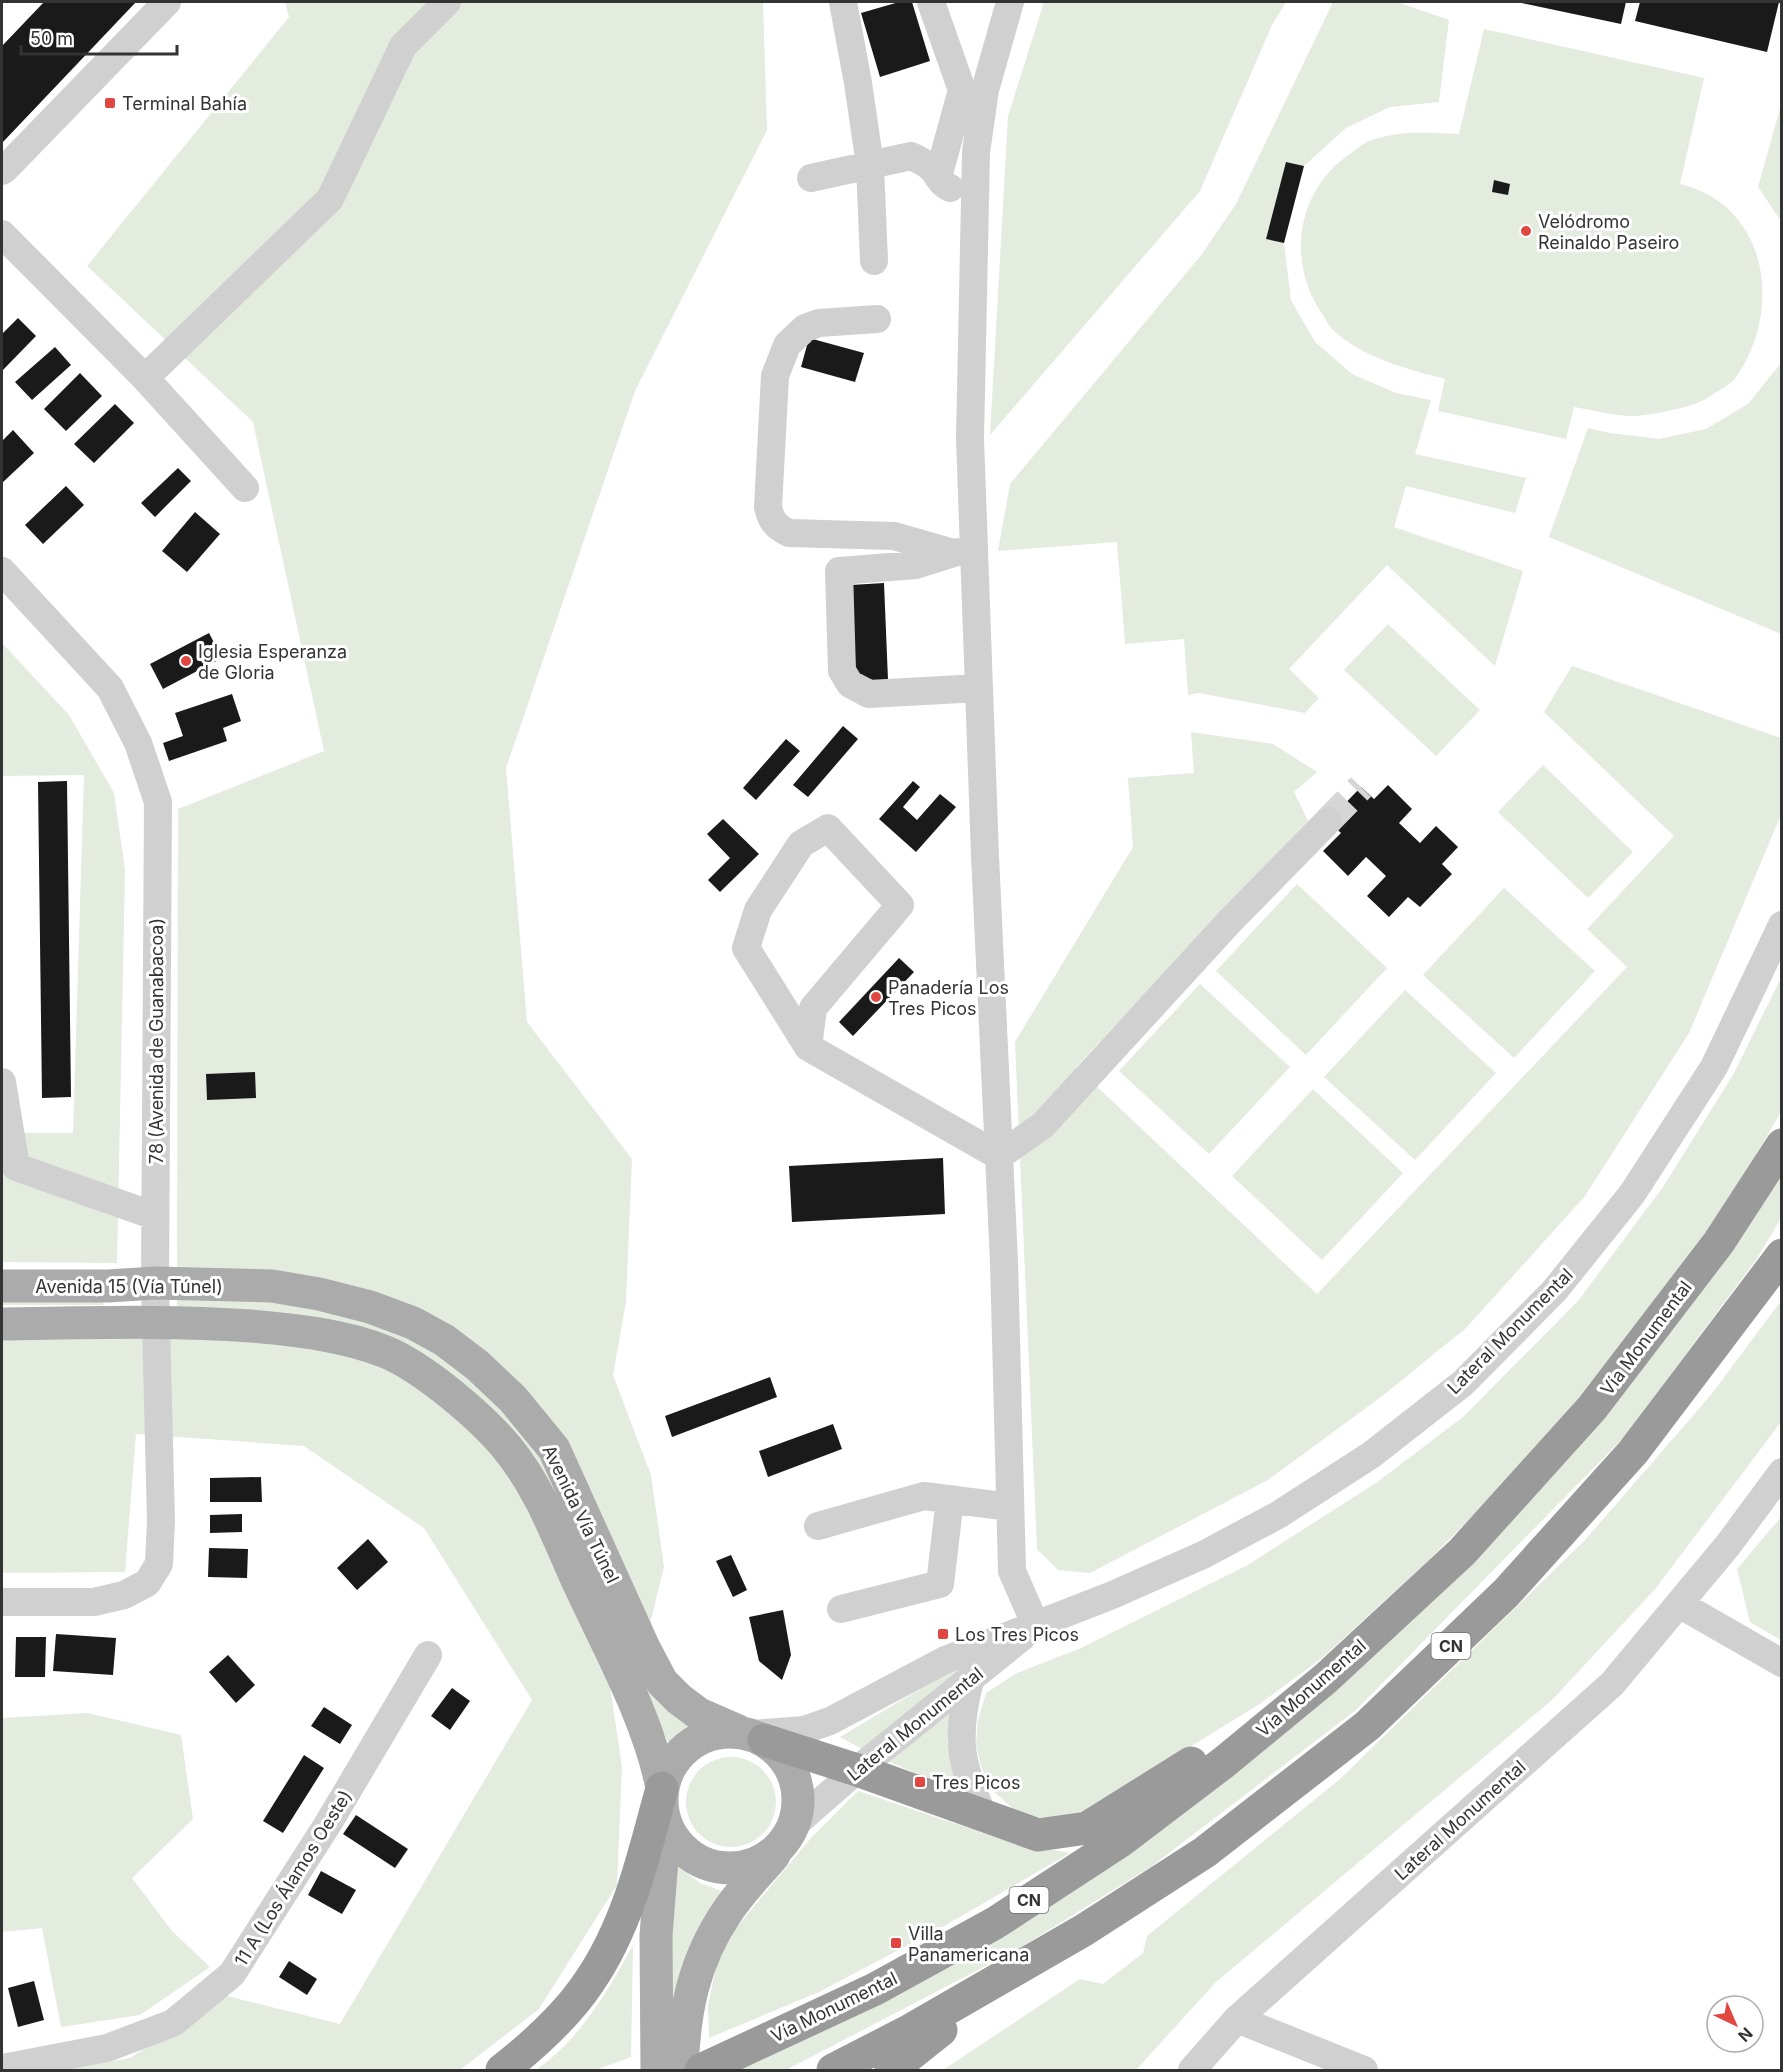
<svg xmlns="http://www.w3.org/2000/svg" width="1783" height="2072" viewBox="0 0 1783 2072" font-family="Inter,sans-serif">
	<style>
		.green { fill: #e4ebdf }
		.building { fill: #1a1a1a }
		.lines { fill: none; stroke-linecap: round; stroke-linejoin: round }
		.minor-tunnel { stroke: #d6d6d6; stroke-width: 28; stroke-dasharray: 28 14; stroke-linecap: butt }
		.minor { stroke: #d0d0d0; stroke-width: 28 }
		.major { stroke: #ababab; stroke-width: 33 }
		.highway { stroke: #9a9a9a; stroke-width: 33 }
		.poi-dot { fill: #df4740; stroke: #fff; stroke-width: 2 }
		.labels { text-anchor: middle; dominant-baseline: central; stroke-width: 6; stroke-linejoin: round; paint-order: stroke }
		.shield { fill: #fff; stroke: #707070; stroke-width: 1.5 }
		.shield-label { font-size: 16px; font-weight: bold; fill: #333 }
		.poi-label { font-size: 18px; fill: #333; stroke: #fff; text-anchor: start }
		.street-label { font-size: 18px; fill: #333; stroke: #fff }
	</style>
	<rect width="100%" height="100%" fill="#fff"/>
	<path class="green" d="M285,2H763L767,130L635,391L506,768L527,1022L632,1159L626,1302L613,1375L651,1475L664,1567L644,1648L694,1728L681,1733L670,1745L650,1706L608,1673L622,1767L617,1885L539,2009L460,2070H64L130,2058L227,1996L340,2024L532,1700L424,1528L304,1446L136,1434L125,1572L2,1573V1331L177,1327L178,809L324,751L253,422L87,266L289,17Z
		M1044,2H1286L1272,25L1200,191L990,435L1008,116Z
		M1333,2H1400V3L1449,20L1439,102L1390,107L1346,128L1304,166L1286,162L1266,239L1284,243L1291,300L1315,342L1352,374L1396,393L1431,400L1415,454L1526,478L1515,513L1406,486L1394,527L1523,571L1495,666L1387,565L1289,669L1319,698L1305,713L1199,693L1188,695L1184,639L1125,644L1117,542L998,551L1010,484L1202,254L1236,204Z
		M1484,29L1704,78L1680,184C1771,206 1783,314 1734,380C1729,385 1721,389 1715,393C1710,396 1705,400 1699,402C1687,408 1646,416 1633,416C1614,416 1593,410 1574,407L1566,439L1438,411L1445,379C1407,369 1363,358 1333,330C1329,326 1326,320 1323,315C1286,263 1296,190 1350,154C1356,150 1362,144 1369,141C1401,130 1426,133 1459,134Z
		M1781,105V221L1758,187Z
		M1781,363V634L1549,537L1588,428L1610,433L1659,439L1706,429L1748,404Z
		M1388,624L1480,710L1436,756L1344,670Z
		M2,643L69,715L114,793L125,870L117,1263L2,1262V1133H73L84,775L2,776Z
		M1572,666L1781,738V815L1689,1033L1585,1196L1466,1328L1381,1397L1268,1480L1090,1573L1058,1570L1037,1549L1015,1042L1133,847L1128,778L1194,773L1191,732L1273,744L1317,772L1294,792L1308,821L1076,1067L1317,1294L1627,967L1587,929L1674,836L1544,712Z
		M1543,765L1633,852L1588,898L1498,812Z
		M1297,884L1387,968L1306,1055L1216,971Z
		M1504,888L1595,971L1514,1058L1423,975Z
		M1781,978V1112L1716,1223L1579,1400L1493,1495L1431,1558L1322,1658L1258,1705L1136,1780L1082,1816L1050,1823L1020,1815L991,1789L981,1766L976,1744L978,1720L986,1693L1017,1673L1081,1648L1246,1566L1376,1483L1463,1417L1578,1301L1663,1187L1733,1075Z
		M1200,984L1290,1067L1209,1154L1119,1071Z
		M1405,990L1496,1073L1415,1160L1324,1077Z
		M1313,1089L1403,1173L1322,1260L1232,1176Z
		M1781,1169V1218L1758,1257L1624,1437L1356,1710L1152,1866L1018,1949L786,2070H732L882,1998L1333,1688Z
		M2,1298L104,1299L103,1305H2Z
		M1781,1301V1422L1656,1588L1552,1700L1216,1982L1136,2070H943L1080,1979L1103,1984L1143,1953L1147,1936L1340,1779L1585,1540L1710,1396Z
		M1781,1517V1640L1750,1622L1737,1569Z
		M977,1655L864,1750L840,1737Z
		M951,1708L947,1741L951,1767L961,1793L890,1762Z
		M88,1713L181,1735L193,1819L132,1878L172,1931L210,1967L140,2015L61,2027L42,1928L2,1932V1718Z
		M686 1802a45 45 0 1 1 90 0a45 45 0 1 1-90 0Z
		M858,1791L1007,1841L1070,1853L944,1926L819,1992L709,2038L708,2006L720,1947L811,1838Z
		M673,1863L700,1883L722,1891L673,2012L666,2010Z
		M633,1945L631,2057L595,2070H536C580,2039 608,1991 633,1945Z"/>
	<path class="building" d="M44,2H136L2,143V46Z
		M899,2H912L930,61L880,77L861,13Z
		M1517,2H1626L1621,24Z
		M1640,2H1779L1767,52L1635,21Z
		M1286,162L1304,166L1284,243L1266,239Z
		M1494,180L1510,184L1508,195L1492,192Z
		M18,318L36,336L2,371V334Z
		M809,338L864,353L855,382L801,367Z
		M55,347L71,365L32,400L15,382Z
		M80,373L102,396L66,431L44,409Z
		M115,404L134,423L94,463L74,444Z
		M13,430L34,453L2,483V441Z
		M178,468L191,481L155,517L141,503Z
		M66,486L84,505L43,544L25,525Z
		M195,512L220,534L187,572L162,551Z
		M884,583L888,680L856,681L851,585Z
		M209,633L222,658L163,689L150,664Z
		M232,694L241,721L223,728L227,741L169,761L163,743L183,736L175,713Z
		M843,726L858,739L808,797L793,785Z
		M786,739L800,751L756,800L743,788Z
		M67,781L71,1097L42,1098L38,782Z
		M913,781L920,787L903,807L917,820L940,794L956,807L916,852L879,819Z
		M1388,785L1412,809L1399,823L1420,843L1436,826L1458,847L1442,864L1452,874L1420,907L1408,897L1389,917L1367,896L1386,876L1366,857L1348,876L1323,851L1341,833L1328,821L1361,787L1374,799Z
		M723,819L759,854L720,892L708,880L730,858L707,834Z
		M899,958L914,972L853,1036L839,1022Z
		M255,1072L256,1098L207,1100L206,1074Z
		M943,1158L945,1214L792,1222L789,1166Z
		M770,1377L777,1397L672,1437L665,1416Z
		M833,1424L842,1449L768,1477L759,1451Z
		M261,1477L262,1502H210V1478Z
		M242,1514V1532L210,1533V1515Z
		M368,1539L388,1562L357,1590L337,1568Z
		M209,1548L248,1549L247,1578L208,1577Z
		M731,1555L747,1590L733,1597L716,1561Z
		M783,1610L791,1655L782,1680L759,1661L749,1617Z
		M56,1634L116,1638L113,1675L53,1671Z
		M16,1637H46L45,1677H15Z
		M228,1655L255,1685L236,1703L209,1672Z
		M452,1688L470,1701L450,1730L431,1716Z
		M324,1707L352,1725L340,1744L311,1726Z
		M304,1755L324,1768L283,1833L263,1821Z
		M356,1815L408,1849L395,1868L343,1834Z
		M321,1871L356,1890L342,1914L308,1895Z
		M289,1961L317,1979L307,1995L279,1977Z
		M34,1981L44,2020L18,2027L8,1988Z"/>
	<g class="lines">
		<path class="minor-tunnel" d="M1328,821L1361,787"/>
		<path class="minor" d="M843,2L858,83L870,165L874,261
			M931,2L962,90L938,177
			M1010,2L985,90L976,152L970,439L985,856L1004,1262L1012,1571L1036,1626
			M2,171L5,169L167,2
			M811,178L911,156C919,160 927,163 933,170C939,177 941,184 950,188
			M2,234L145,378L245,488
			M877,319L819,323L805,328L787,345L775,376L768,507C771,521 776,527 789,533L894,536L953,553
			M145,378L330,199L403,46L447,2
			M957,552L916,565L839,571L842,671L850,684L869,694L979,688
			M2,571L110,688L138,743L158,802L155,1283L161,1521L159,1564L147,1583L124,1595L94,1602H2
			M808,1047L746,948L758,910L801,844L828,828L900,905L813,1008L808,1047L999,1156L1043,1125L1230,921L1328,821
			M2,1082L16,1167L155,1216
			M818,1526L924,1496L1010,1507
			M1679,1604L1782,1663
			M841,1609L940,1584L950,1499
			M970,1681C955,1738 960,1764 984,1817
			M753,1734L804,1730L830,1721L945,1660L1110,1596L1203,1555L1278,1515L1371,1455L1463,1383L1555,1290L1632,1194L1714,1067L1782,925
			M795,1824L857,1770L1022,1637
			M1237,2019L1364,2070
			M2,2068L107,2048L173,2023L232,1974L329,1822L428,1655
			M1192,2070L1237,2019L1612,1684L1728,1545L1782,1472"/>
		<path class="major" d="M2,1286H108L155,1283L272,1286L319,1294L370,1307L413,1323L444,1340L477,1365L513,1399L554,1449L644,1648L662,1682L679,1699L699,1714L738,1731
			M2,1324C85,1323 167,1320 251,1326C295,1330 344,1335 386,1352C424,1368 482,1417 508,1449C540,1488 558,1538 579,1584C608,1647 649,1720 662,1788
			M662 1800a68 68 0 1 1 136 0a68 68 0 1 1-136 0Z
			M657,2070L656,1935L665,1822
			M682,2070C684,2012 693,1962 727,1912C740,1892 758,1874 774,1855"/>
		<path class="highway" d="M764,1740L857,1770L1038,1835L1087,1828L1191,1763
			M502,2070C534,2045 567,2015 589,1982C629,1924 644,1854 662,1788
			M701,2070L875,1989L995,1923L1119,1842L1223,1763L1325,1679L1462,1552L1592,1408L1719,1242L1782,1145
			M833,2070L907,2032L1084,1930L1205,1852L1367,1726L1506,1593L1633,1452L1782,1255
			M891,2070L941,2030"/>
	</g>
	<g class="poi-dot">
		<rect x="104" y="97" width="12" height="12" rx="3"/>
		<circle cx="1526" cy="231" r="6"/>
		<circle cx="186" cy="661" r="6"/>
		<circle cx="876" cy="997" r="6"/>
		<rect x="937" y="1628" width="12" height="12" rx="3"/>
		<rect x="914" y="1776" width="12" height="12" rx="3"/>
		<rect x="890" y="1937" width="12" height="12" rx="3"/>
	</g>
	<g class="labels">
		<g class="shield">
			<rect x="1431.5" y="1633" width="39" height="26" rx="4.5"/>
			<rect x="1009.5" y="1887" width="39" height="26" rx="4.5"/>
		</g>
		<g class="shield-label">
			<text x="1451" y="1646">CN</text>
			<text x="1029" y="1900">CN</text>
		</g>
		<g class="poi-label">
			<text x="122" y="103">Terminal Bahía</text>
			<text x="1538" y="221">Velódromo<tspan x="1538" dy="21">Reinaldo Paseiro</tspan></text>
			<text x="198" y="651">Iglesia Esperanza<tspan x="198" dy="21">de Gloria</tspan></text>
			<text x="888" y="987">Panadería Los<tspan x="888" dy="21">Tres Picos</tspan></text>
			<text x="955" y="1634">Los Tres Picos</text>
			<text x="932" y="1782">Tres Picos</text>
			<text x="908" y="1933">Villa<tspan x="908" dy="21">Panamericana</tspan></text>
		</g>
		<g class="street-label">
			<text transform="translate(156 1041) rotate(-90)">78 (Avenida de Guanabacoa)</text>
			<text x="129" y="1286">Avenida 15 (Vía Túnel)</text>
			<text transform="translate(1510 1331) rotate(-45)">Lateral Monumental</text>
			<text transform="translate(1646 1338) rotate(-53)">Vía Monumental</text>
			<text transform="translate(581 1514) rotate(64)">Avenida Vía Túnel</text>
			<text transform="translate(1311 1688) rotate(-41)">Vía Monumental</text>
			<text transform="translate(915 1724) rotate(-39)">Lateral Monumental</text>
			<text transform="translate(1460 1820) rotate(-42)">Lateral Monumental</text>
			<text transform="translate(293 1878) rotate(-58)">11 A (Los Álamos Oeste)</text>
			<text transform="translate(834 2007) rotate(-26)">Vía Monumental</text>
		</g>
	</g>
	<rect width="1783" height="2072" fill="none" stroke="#333333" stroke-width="6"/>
	<g transform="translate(1735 2024) rotate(136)"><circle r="28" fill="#ffffff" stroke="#adadad" stroke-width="1.5"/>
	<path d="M0-4.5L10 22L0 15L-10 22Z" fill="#df4740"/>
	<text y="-9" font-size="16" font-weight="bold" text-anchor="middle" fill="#333333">N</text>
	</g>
	<path d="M21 45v9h156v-9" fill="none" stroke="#333333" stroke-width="3"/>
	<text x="30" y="45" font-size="18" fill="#333333" stroke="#ffffff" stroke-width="4.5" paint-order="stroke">50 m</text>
</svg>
